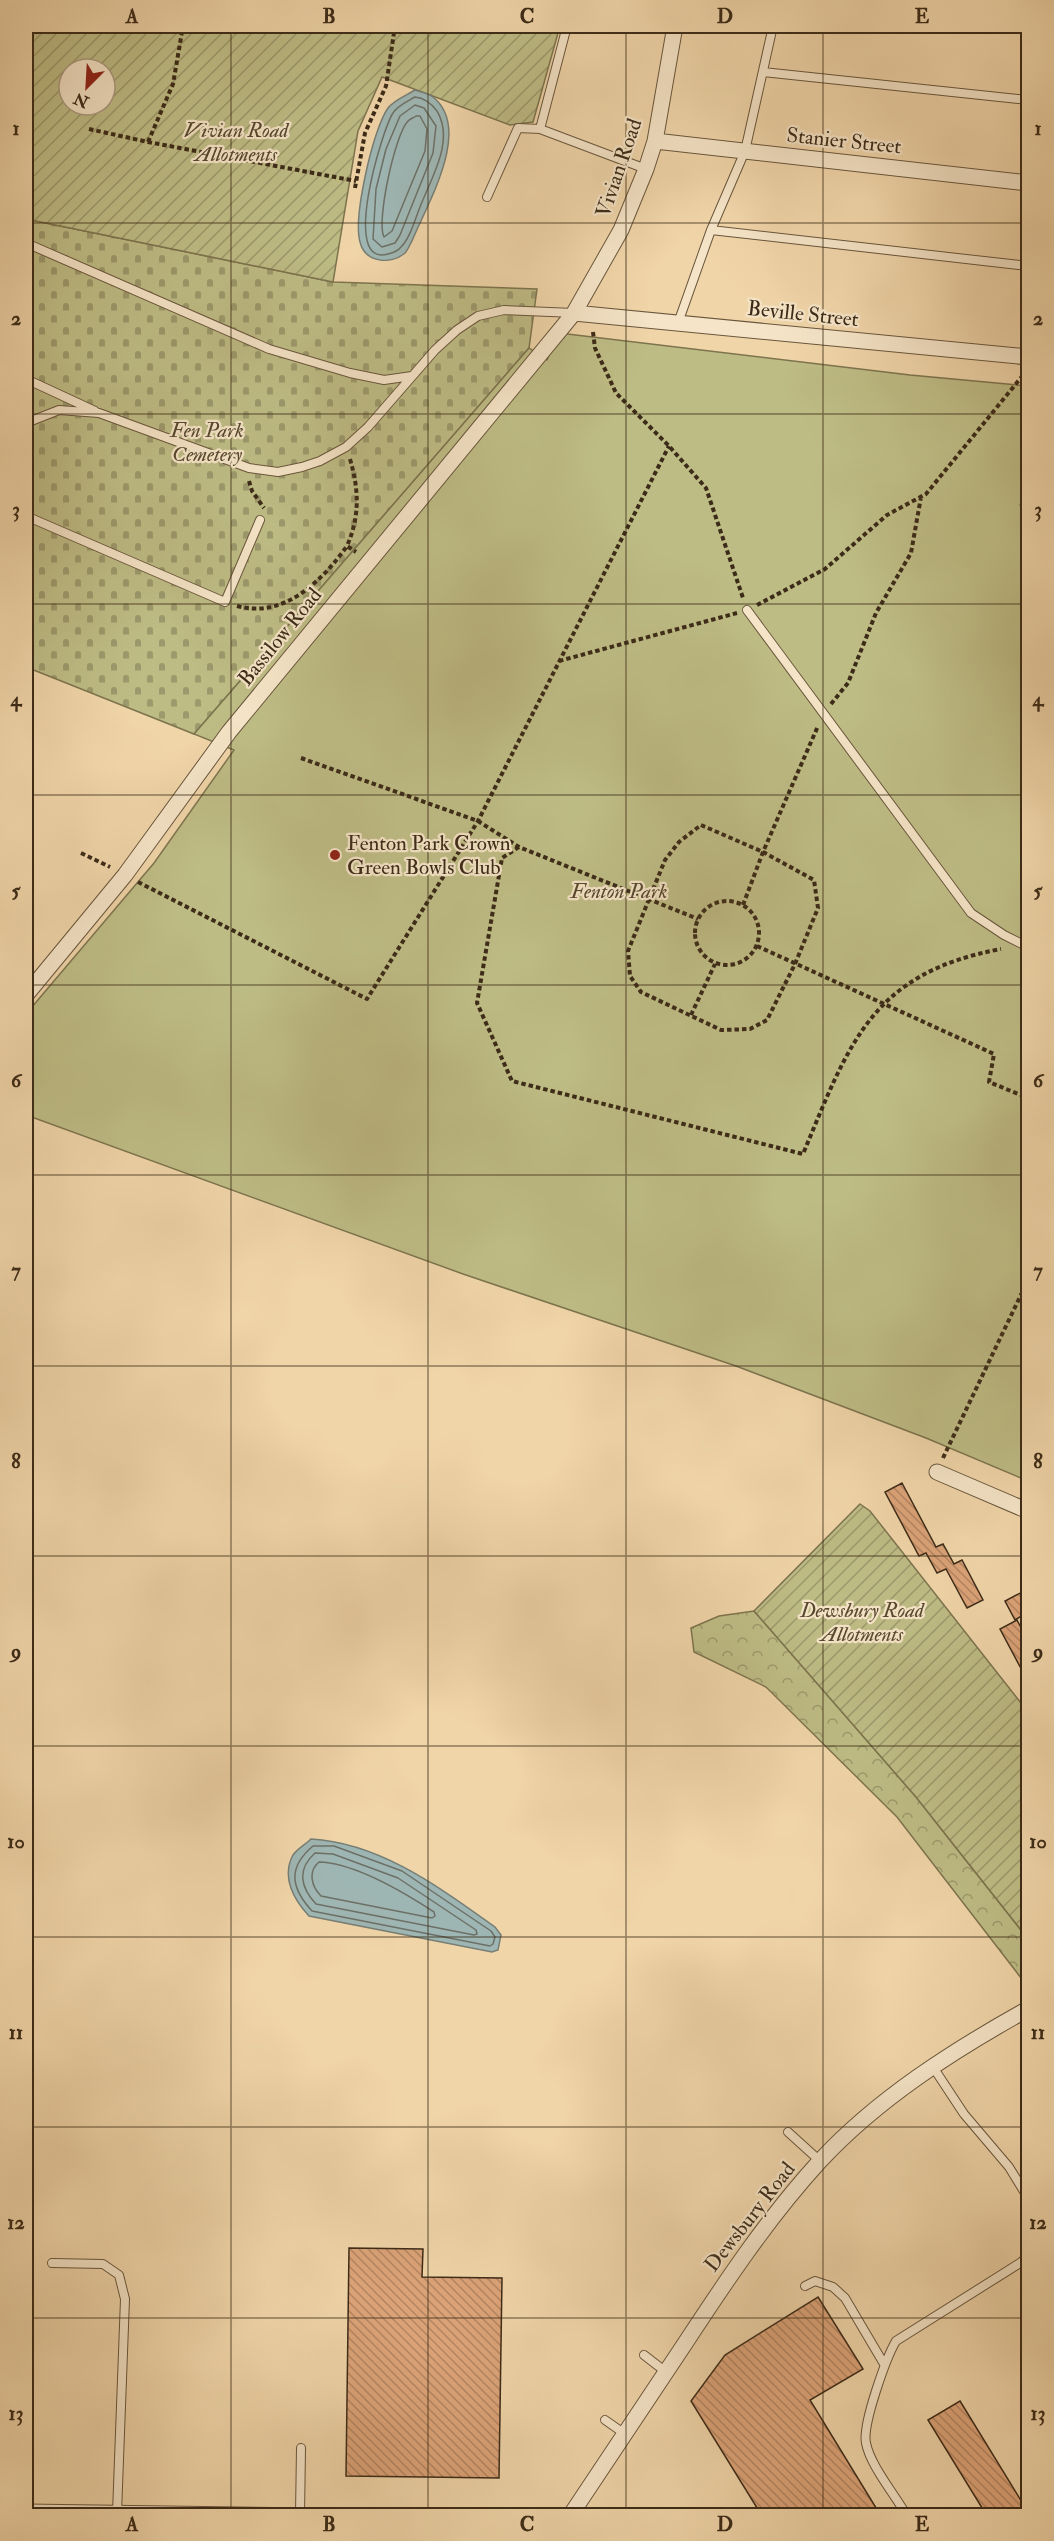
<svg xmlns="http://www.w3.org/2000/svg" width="1054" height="2541" viewBox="0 0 1054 2541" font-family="'IM FELL Double Pica',serif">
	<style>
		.forest { fill: url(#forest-crowns); stroke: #7d744e; stroke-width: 1.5 }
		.cemetery { fill: url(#cemetery-stones); stroke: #7d744e; stroke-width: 1.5 }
		.park { fill: #bebc85; stroke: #7d744e; stroke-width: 1.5 }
		.garden { fill: url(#garden-furrows); stroke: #7d744e; stroke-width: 1.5; fill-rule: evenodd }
		.water { fill: #9eb6b3; stroke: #777e75; stroke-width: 1.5 }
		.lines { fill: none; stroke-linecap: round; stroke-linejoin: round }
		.shore { stroke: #6d7066; stroke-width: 1.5 }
		.building { fill: url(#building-back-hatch); stroke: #3c2b18; stroke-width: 1.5 }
		.lane-casing { stroke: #69563c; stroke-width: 10 }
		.street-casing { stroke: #69563c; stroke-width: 17 }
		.path { stroke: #3c2b18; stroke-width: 4; stroke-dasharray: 4.5 3; stroke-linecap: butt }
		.lane { stroke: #f5e4c7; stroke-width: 8 }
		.street { stroke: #f5e4c7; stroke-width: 15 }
		.grid { fill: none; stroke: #3c2b18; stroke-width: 1.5; stroke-opacity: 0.55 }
		.poi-dot { fill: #8f2418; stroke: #f5e4c7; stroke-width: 2 }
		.labels { text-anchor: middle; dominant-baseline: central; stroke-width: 4.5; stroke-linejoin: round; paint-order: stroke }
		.park-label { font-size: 21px; font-style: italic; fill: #56482e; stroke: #f5e4c7 }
		.street-label { font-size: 21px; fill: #3c2b18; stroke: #f5e4c7 }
		.poi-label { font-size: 21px; fill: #3c2b18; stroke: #f5e4c7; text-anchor: start }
		.neatline { fill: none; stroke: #3c2b18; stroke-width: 2 }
		.grid-label { font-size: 20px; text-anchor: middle; font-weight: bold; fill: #3c2b18 }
	</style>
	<defs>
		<pattern id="forest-crowns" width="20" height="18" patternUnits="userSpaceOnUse" patternTransform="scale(1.5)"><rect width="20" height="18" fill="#bebc85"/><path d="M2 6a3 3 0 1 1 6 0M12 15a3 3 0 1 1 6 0" fill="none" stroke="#9c996c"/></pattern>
		<pattern id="cemetery-stones" width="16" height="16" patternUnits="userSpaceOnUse" patternTransform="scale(1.5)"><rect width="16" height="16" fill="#bebc85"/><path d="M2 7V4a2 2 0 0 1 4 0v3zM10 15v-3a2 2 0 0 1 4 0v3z" fill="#9c996c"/></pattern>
		<pattern id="garden-furrows" width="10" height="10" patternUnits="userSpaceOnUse" patternTransform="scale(1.5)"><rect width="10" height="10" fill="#bebc85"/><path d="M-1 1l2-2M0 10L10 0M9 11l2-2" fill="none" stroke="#9c996c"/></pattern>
		<pattern id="building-back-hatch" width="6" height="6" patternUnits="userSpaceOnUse" patternTransform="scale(1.5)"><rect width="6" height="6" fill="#dca378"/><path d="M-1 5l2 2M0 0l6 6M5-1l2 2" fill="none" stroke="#b48561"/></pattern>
	</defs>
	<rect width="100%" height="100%" fill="#f0d5a9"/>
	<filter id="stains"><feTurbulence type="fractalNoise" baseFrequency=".00333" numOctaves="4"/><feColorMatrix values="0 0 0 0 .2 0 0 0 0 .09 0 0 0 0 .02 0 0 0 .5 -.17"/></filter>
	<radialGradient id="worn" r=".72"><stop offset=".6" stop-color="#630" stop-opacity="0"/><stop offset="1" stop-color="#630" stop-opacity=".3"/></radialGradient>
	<path class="forest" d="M754,1611L916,1797L1028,1939V1987L897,1817L766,1687L694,1652L691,1628L719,1616Z"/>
	<path class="cemetery" d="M26,219L333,282L537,289L529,348L194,734L26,667Z"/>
	<path class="park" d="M559,333L910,375L1028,386V498L1020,505L1028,514V1481L926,1438L736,1366L463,1274L26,1115V1014L154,863L234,750L194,734L529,348L547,360Z"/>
	<path class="garden" d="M26,26H560L533,122L510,125L382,77L358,131L333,282L26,219ZM69,69H105V105H69Z
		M860,1504L870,1511L1028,1712V1939L916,1797L754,1611Z"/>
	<path class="water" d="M415,90C420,92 428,93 433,97C473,129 427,204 412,241C410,244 408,250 405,253C391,265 365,263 360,242C353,217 373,129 388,108C394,100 407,95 415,90Z
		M311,1839C381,1843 440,1888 495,1927L501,1935L498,1950L492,1952L309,1916C294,1900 281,1877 293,1855C297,1849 306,1844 311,1839Z"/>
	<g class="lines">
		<path class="shore" d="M415,97C425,98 431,103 437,111C455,141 431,178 420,207C415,219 410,239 400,248C398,251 392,253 388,254C340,268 382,130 393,113C397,106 408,101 415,97Z
			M415,105L424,108L436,126L433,153L400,235L395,243L382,247L373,239L376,189L386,149L400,116Z
			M416,116H420L427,129L425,151L392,231L384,237C376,222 395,134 408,121C410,119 413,118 416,116Z
			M313,1846H334L402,1871L491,1931L495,1937L493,1944L490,1946L312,1911C290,1887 288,1867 313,1846Z
			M315,1853L333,1854L398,1878L476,1930L477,1934L474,1935L316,1904C300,1887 297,1869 315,1853Z
			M319,1862C354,1863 405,1893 434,1912L435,1916L432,1918L321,1896C311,1886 308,1871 319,1862Z"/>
	</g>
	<path class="building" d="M902,1483L936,1547L943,1544L954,1564L962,1560L983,1600L967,1608L946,1569L937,1573L926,1553L919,1556L885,1492Z
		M1028,1589V1612L1015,1620L1005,1601Z
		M1017,1620L1028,1641V1674L1025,1676L1000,1629Z
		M349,2248L423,2249L422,2277L502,2278L499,2478L346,2476Z
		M818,2297L863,2369L810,2400L881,2516H762L691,2401L725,2355Z
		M960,2401L1028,2512L1026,2516H987L928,2420Z"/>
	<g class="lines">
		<g class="lane-casing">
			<path id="lane" d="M763,72L1028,100
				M540,129L646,169
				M487,197L518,128L540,129L567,26
				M711,230L1028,266
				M26,243L269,349L350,373L384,380L412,376
				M678,323L711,230L745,151L773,26
				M26,379L95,411
				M26,423L59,410L99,413L249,468L278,472L302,467L320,461L346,447L368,427L435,350L457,330L478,316L504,310L574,313
				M26,516L225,602L260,520
				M747,610L971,913L1004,935L1028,947
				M933,2067L964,2114L1009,2167L1028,2198
				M788,2132L820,2161
				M52,2263L103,2264L119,2275L125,2299L117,2513
				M805,2286L815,2281L833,2287L845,2298L884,2364
				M644,2355L666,2372
				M605,2420L625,2434
				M300,2515L301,2448
				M907,2516C895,2495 870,2465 866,2443C862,2425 886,2358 896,2341L1020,2263L1028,2256"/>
		</g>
		<g class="street-casing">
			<path id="street" d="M655,141L1028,183
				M574,313L1028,357
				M26,995L125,875L229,732L574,313L621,230L646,169L655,141L675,26
				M937,1472L1028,1511
				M26,2512L311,2516
				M570,2516C608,2459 646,2402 684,2345C726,2281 768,2218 819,2162C877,2099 954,2050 1028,2009"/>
		</g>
		<path class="path" d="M89,129L148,142L356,181
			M148,142L173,84L183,26
			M355,188L365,133L386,86L395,26
			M593,332L595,348L616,393L669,446L706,488L743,598
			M350,459C359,490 360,516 347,546L356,552
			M249,481L252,491L264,508
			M757,605L825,569L887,515L926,494L1024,374
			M237,606C284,619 322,581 347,546
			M559,661L737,613
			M831,704L848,683L876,613L911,553L921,497
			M301,758L478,821L519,847L698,919
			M701,825L763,852L814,880L818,908L795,964L767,1020L750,1029L721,1030L641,992L630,976L628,951L665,860L679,842Z
			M519,847L502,858L477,1003L512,1081L803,1154C849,1044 871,973 1001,949
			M81,853L110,867
			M138,882L367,999L478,821L669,446
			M695 933a32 32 0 1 1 64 0a32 32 0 1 1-64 0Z
			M743,905L763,852L818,726
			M757,946L994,1054L989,1082L1028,1098
			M691,1015L715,964
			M943,1458L1028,1280"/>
		<use href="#lane" class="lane"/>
		<use href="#street" class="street"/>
	</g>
	<path class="grid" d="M231,26V2516M428,26V2516M626,26V2516M823,26V2516M26,223H1028M26,414H1028M26,604H1028M26,795H1028M26,985H1028M26,1175H1028M26,1366H1028M26,1556H1028M26,1746H1028M26,1937H1028M26,2127H1028M26,2318H1028"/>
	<circle class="poi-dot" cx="335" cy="855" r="6"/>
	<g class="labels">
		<g class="park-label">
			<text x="236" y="130">Vivian Road<tspan x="236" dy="24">Allotments</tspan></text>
			<text x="207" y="430">Fen Park<tspan x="207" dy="24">Cemetery</tspan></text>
			<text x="619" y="891">Fenton Park</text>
			<text x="862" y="1610">Dewsbury Road<tspan x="862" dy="24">Allotments</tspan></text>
		</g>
		<g class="street-label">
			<text transform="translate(844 141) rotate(6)">Stanier Street</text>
			<text transform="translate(619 168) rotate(-71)">Vivian Road</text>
			<text transform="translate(803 314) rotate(6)">Beville Street</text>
			<text transform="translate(280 637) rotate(-51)">Bassilow Road</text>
			<text transform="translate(750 2217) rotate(-52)">Dewsbury Road</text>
		</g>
		<g class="poi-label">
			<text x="347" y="843">Fenton Park Crown<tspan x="347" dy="24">Green Bowls Club</tspan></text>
		</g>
	</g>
	<rect width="1054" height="2541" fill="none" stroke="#f0d5a9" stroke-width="66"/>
	<g transform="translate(87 87) rotate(204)"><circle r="28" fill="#f5e4c7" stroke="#ab9a81" stroke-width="1.5"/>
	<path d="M0-4.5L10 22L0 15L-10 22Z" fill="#8f2418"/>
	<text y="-9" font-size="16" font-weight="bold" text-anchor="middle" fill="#3c2b18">N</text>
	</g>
	<rect x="33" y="33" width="988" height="2475" class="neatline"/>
	<g class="grid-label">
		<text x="132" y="23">A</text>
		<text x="329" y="23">B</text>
		<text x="527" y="23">C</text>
		<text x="725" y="23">D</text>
		<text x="922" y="23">E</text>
		<text x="16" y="135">1</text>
		<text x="1038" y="135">1</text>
		<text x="16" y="325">2</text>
		<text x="1038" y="325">2</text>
		<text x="16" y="516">3</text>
		<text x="1038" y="516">3</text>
		<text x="16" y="706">4</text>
		<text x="1038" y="706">4</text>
		<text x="16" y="897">5</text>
		<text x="1038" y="897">5</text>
		<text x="16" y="1087">6</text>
		<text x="1038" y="1087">6</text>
		<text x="16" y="1277">7</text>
		<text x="1038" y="1277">7</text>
		<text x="16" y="1468">8</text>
		<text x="1038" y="1468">8</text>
		<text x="16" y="1658">9</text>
		<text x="1038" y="1658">9</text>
		<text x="16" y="1848">10</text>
		<text x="1038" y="1848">10</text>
		<text x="16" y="2039">11</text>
		<text x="1038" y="2039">11</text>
		<text x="16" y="2229">12</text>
		<text x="1038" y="2229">12</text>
		<text x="16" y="2420">13</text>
		<text x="1038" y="2420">13</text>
		<text x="132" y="2531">A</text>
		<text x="329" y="2531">B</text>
		<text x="527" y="2531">C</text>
		<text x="725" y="2531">D</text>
		<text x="922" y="2531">E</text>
	</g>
	<rect width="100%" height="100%" filter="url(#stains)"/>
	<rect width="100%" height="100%" fill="url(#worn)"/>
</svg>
